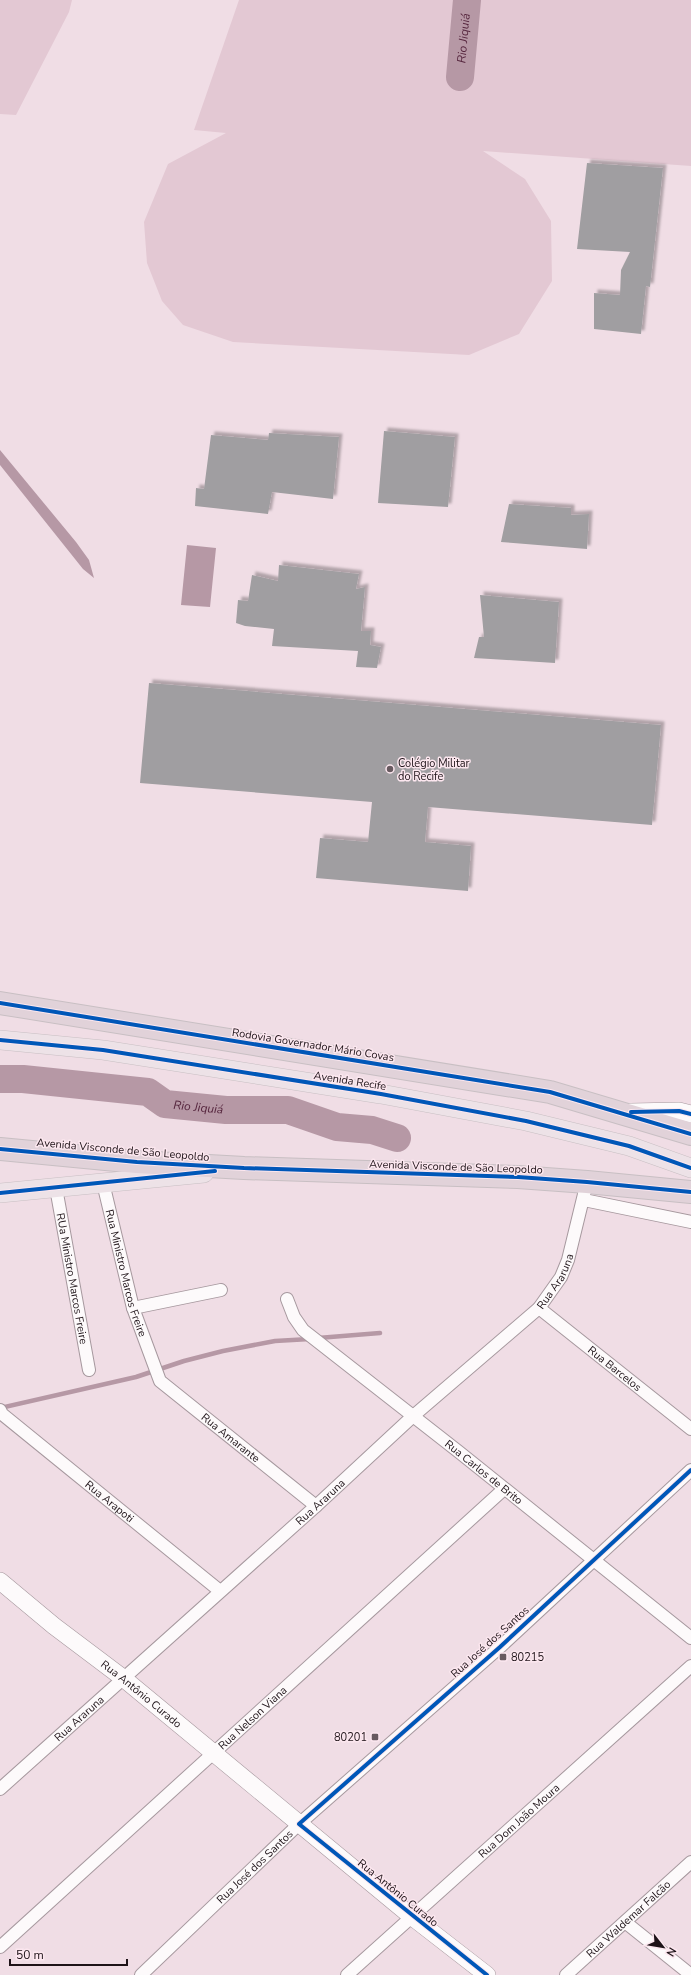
<svg xmlns="http://www.w3.org/2000/svg" width="691" height="1975" viewBox="0 0 691 1975" font-family="'Nunito Sans',sans-serif">
	<style>
		.green { fill: #e3c8d3 }
		.water { fill: #b698a5 }
		.lines { fill: none; stroke-linecap: round; stroke-linejoin: round }
		.stream { stroke: #b698a5; stroke-width: 4.5 }
		.river { stroke: #b698a5; stroke-width: 28 }
		.building { fill: #a09ea1; filter: url(#shadow) }
		.street-casing { stroke: #a6989e; stroke-width: 14 }
		.secondary-casing { stroke: #a6989e; stroke-width: 18 }
		.primary-casing { stroke: #c8bfc3; stroke-width: 20 }
		.highway-casing { stroke: #c8bfc3; stroke-width: 24 }
		.street { stroke: #fdfafb; stroke-width: 12 }
		.secondary { stroke: #fdfafb; stroke-width: 17 }
		.primary { stroke: #ede2e7; stroke-width: 19 }
		.highway { stroke: #e1d2d9; stroke-width: 22 }
		.cycleway-casing { stroke: #fce7ef; stroke-width: 6 }
		.cycleway { stroke: #0057b8; stroke-width: 4 }
		.poi-dot { fill: #685a60; stroke: #fce7ef; stroke-width: 1.5 }
		.labels { text-anchor: middle; dominant-baseline: central; stroke-width: 3; stroke-linejoin: round; paint-order: stroke }
		.poi-label { font-size: 11px; fill: #1e1318; stroke: #fce7ef; text-anchor: start }
		.street-label { font-size: 11px; fill: #1e1318; stroke: #fce7ef }
		.water-label { font-size: 12px; font-style: italic; fill: #56263e; stroke: #fce7ef }
	</style>
	<defs>
		<filter id="shadow"><feDropShadow dx="3.5" dy="-3.5" stdDeviation="1" flood-color="#0004"/></filter>
	</defs>
	<rect width="100%" height="100%" fill="#f0dde5"/>
	<path class="green" d="M0,0H72L69,12L16,115L0,114Z
		M239,0H691V166L483,151L525,179L551,221L552,281L519,334L469,355L233,342L183,325L162,301L147,263L144,222L168,164L226,133L194,130Z"/>
	<path class="water" d="M0,450L76,542L89,560L94,578L83,569L0,465Z
		M187,545L216,548L210,607L181,605Z"/>
	<g class="lines">
		<path class="stream" d="M318,1338L380,1333
			M0,1408L136,1377L184,1361L223,1351L275,1341L310,1339"/>
		<g class="river">
			<path id="s1" d="M460,77L467,0"/>
			<path id="s2" d="M0,1079H23L148,1092L165,1104L226,1110H288L337,1127L372,1130L397,1138"/>
		</g>
	</g>
	<path class="building" d="M587,163L663,168L650,287L646,286L641,334L594,329V293L620,295L621,270L630,252L577,249Z
		M384,431L455,437L448,507L378,503Z
		M269,433L339,437L333,499L272,492L268,514L195,506L196,488L204,489L211,435L268,440Z
		M509,504L571,508V515L589,514L587,549L501,542Z
		M279,565L359,574L356,589L365,587L361,631H371L370,645L381,647L377,668L356,667L358,651L272,646L274,629L245,626L236,623L238,600L248,601L252,575L278,581Z
		M480,595L559,602L555,663L474,658L479,637H484Z
		M149,683L661,725L652,825L428,807L425,842L471,846L468,891L316,878L320,838L368,842L372,802L140,783Z"/>
	<g class="lines">
		<g class="street-casing">
			<g id="street">
				<path id="s3" d="M103,1183L133,1308L160,1381L316,1506"/>
				<path id="s4" d="M56,1188L89,1370"/>
				<path d="M584,1200L691,1222"/>
				<path id="s5" d="M287,1299L294,1317L303,1330L459,1452L691,1638"/>
				<path d="M133,1308L221,1290"/>
				<path id="s6" d="M539,1308L691,1429"/>
				<path id="s7" d="M0,1410L2,1414L220,1591"/>
				<path id="s8" d="M0,1789L316,1506L412,1417L539,1308L561,1277L568,1260L587,1182"/>
				<path d="M625,1922L691,1975"/>
				<path id="s9" d="M0,1947L504,1489"/>
				<path id="s10" d="M141,1975L299,1824L500,1647L691,1470"/>
				<path id="s11" d="M347,1975L691,1666"/>
				<path id="s12" d="M566,1975L691,1862"/>
			</g>
		</g>
		<g class="secondary-casing">
			<g id="secondary">
				<path d="M631,1112L679,1111L691,1114"/>
				<path id="s13" d="M0,1581L54,1626L123,1678L411,1916L487,1975"/>
			</g>
		</g>
		<g class="primary-casing">
			<path id="primary" d="M0,1040L103,1050L381,1094L526,1121L629,1146L691,1168
				M0,1193L204,1173"/>
		</g>
		<g class="highway-casing">
			<path id="highway" d="M0,1003L550,1092L691,1134
				M0,1149L137,1162L244,1168L518,1177L587,1182L691,1192"/>
		</g>
		<use href="#street" class="street"/>
		<use href="#secondary" class="secondary"/>
		<use href="#primary" class="primary"/>
		<use href="#highway" class="highway"/>
		<g class="cycleway-casing">
			<path id="cycleway" d="M0,1003L550,1092L691,1134
				M0,1040L103,1050L381,1094L526,1121L629,1146L691,1168
				M631,1112L679,1111L691,1114
				M0,1149L137,1162L244,1168L518,1177L587,1182L691,1192
				M0,1193L215,1171
				M487,1975L299,1824L500,1647L691,1470"/>
		</g>
		<use href="#cycleway" class="cycleway"/>
	</g>
	<g class="poi-dot">
		<circle cx="390" cy="769" r="4"/>
		<rect x="499" y="1653" width="8" height="8" rx="2"/>
		<rect x="371" y="1733" width="8" height="8" rx="2"/>
	</g>
	<g class="labels">
		<g class="poi-label">
			<text x="398" y="763">Colégio Militar<tspan x="398" dy="13">do Recife</tspan></text>
			<text x="511" y="1657">80215</text>
			<text x="367" y="1737" text-anchor="end">80201</text>
		</g>
		<g class="street-label">
			<text transform="translate(313 1045) rotate(9)">Rodovia Governador Mário Covas</text>
			<text transform="translate(350 1081) rotate(9)">Avenida Recife</text>
			<text transform="translate(123 1150) rotate(5)">Avenida Visconde de São Leopoldo</text>
			<text transform="translate(456 1167) rotate(2)">Avenida Visconde de São Leopoldo</text>
			<text stroke="none"><textPath href="#s3" startOffset="93">Rua Ministro Marcos Freire</textPath></text>
			<text stroke="none"><textPath href="#s4" startOffset="92">RUa Ministro Marcos Freire</textPath></text>
			<text stroke="none"><textPath href="#s8" startOffset="754">Rua Araruna</textPath></text>
			<text stroke="none"><textPath href="#s6" startOffset="97">Rua Barcelos</textPath></text>
			<text stroke="none"><textPath href="#s3" startOffset="297">Rua Amarante</textPath></text>
			<text stroke="none"><textPath href="#s5" startOffset="265">Rua Carlos de Brito</textPath></text>
			<text stroke="none"><textPath href="#s7" startOffset="143">Rua Arapoti</textPath></text>
			<text stroke="none"><textPath href="#s8" startOffset="430">Rua Araruna</textPath></text>
			<text transform="translate(490 1642) rotate(-42)">Rua José dos Santos</text>
			<text stroke="none"><textPath href="#s13" startOffset="181">Rua Antônio Curado</textPath></text>
			<text stroke="none"><textPath href="#s9" startOffset="341">Rua Nelson Viana</textPath></text>
			<text stroke="none"><textPath href="#s8" startOffset="106">Rua Araruna</textPath></text>
			<text stroke="none"><textPath href="#s11" startOffset="231">Rua Dom João Moura</textPath></text>
			<text stroke="none"><textPath href="#s10" startOffset="157">Rua José dos Santos</textPath></text>
			<text transform="translate(398 1893) rotate(39)">Rua Antônio Curado</text>
			<text stroke="none"><textPath href="#s12" startOffset="84">Rua Waldemar Falcão</textPath></text>
		</g>
		<g class="water-label">
			<text stroke="none"><textPath href="#s1" startOffset="39">Rio Jiquiá</textPath></text>
			<text stroke="none"><textPath href="#s2" startOffset="203">Rio Jiquiá</textPath></text>
		</g>
	</g>
	<g transform="translate(663 1947) rotate(121)" stroke="#fce7ef" stroke-width="3" paint-order="stroke">
	<path d="M0-3L7 15L0 10L-7 15Z" fill="#1e1318"/>
	<text y="-6" font-size="11" font-weight="bold" text-anchor="middle" fill="#1e1318">N</text>
	</g>
	<path d="M10 1959v6h117v-6" fill="none" stroke="#1e1318" stroke-width="2"/>
	<text x="16" y="1959" font-size="12" fill="#1e1318" stroke="#fce7ef" stroke-width="3" paint-order="stroke">50 m</text>
</svg>
